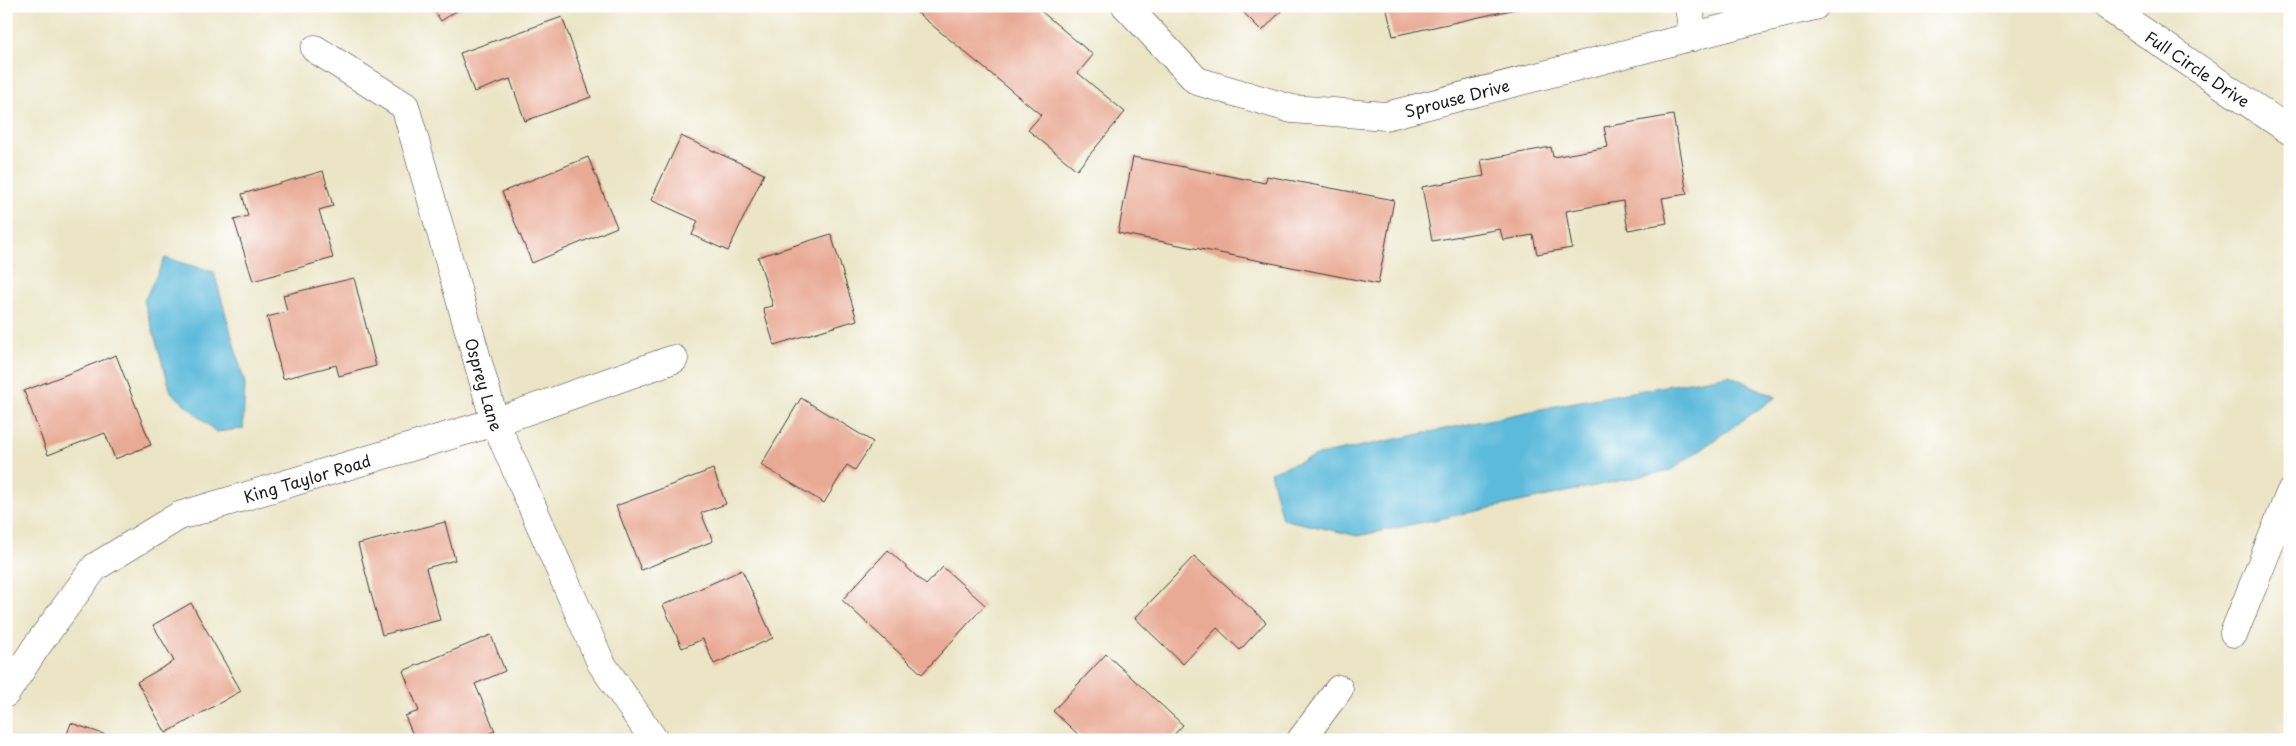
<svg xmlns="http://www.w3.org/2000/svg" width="2296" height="746" viewBox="0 0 2296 746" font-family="'Playpen Sans',sans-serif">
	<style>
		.water { fill: #5cbada; stroke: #3c6b7b }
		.building { fill: #e9aa95 }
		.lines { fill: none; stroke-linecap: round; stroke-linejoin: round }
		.minor-casing { stroke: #3b3a36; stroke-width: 29 }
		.minor { stroke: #fff; stroke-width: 28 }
		.labels { text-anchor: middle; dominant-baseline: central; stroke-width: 5; stroke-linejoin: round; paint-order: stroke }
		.street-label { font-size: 16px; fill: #1c1c1c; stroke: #fff }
	</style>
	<rect width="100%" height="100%" fill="#fff"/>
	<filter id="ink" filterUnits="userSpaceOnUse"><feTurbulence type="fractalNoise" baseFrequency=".02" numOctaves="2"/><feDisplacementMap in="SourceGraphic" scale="10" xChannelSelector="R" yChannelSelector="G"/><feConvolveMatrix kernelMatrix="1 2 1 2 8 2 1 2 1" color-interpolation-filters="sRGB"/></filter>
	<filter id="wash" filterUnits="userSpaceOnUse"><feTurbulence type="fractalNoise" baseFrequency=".0096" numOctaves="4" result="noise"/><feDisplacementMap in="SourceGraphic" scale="20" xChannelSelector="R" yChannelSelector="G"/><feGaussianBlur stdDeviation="1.12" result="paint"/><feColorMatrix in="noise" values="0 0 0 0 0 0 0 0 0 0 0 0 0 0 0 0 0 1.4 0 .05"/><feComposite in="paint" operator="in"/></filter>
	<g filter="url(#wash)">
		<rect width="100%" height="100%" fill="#ebe5c6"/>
		<path class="water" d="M165,258L214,272L245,384L243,429L216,432L171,392L144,301Z
			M1729,375L1776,397L1671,470L1358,536L1282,519L1270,472L1319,455L1575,402Z"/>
		<g id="blocks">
			<path class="building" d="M431,6H464L441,21Z
				M909,6H1035L1093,55L1078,73L1125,112L1077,170L1028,130L1041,115Z
				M1237,6H1286L1262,31Z
				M1386,6H1525V7L1393,36Z
				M562,17L591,97L525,121L510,79L474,92L460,53Z
				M1673,115L1687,194L1662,198L1667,223L1628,230L1623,201L1566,211L1572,248L1537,254L1533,235L1503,240L1500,229L1432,241L1422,187L1484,176L1481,160L1551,147L1553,157L1608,147L1604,127Z
				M681,136L764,174L728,251L692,235L698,221L651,200Z
				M588,157L617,227L532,263L502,192Z
				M1133,157L1265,183L1267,176L1394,200L1378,284L1118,233Z
				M323,171L333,206L319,210L333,258L253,281L234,220L248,216L242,194Z
				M831,234L857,320L774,345L763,308L773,306L758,257Z
				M354,278L376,366L339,376L336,365L283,379L267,317L287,312L283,295Z
				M116,355L151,445L115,459L105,433L48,455L24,391Z
				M801,398L873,442L855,470L847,465L824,503L761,465Z
				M713,469L726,504L701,513L713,541L641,570L616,506Z
				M445,522L455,560L426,568L440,620L382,635L358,544Z
				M888,550L926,585L943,567L985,605L922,674L842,600Z
				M1194,556L1266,622L1240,650L1217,628L1183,664L1135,618Z
				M742,570L773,638L714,664L703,639L682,648L663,605Z
				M191,603L241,691L166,733L137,682L174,661L153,625Z
				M491,635L505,671L475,684L495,731L473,740H415L405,716L419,711L403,671Z
				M1106,654L1183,725L1169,740H1138L1135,736L1132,740H1084L1053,711Z
				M71,723L118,739V740H65Z"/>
		</g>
	</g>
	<g filter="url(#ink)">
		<use href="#blocks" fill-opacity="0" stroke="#3b3a36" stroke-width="1"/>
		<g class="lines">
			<g class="minor-casing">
				<g id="minor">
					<path id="s1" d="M1126,6L1197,81L1292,109L1386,116L1752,21L1815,6"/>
					<path d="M1689,6L1693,37"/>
					<path id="s2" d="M2106,6L2290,131"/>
					<path id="s3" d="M315,49L405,106L495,422L601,663L654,740"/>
					<path d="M2234,633L2290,493"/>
					<path id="s4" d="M6,693L36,647L95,567L179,516L495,422L674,359"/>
					<path d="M1301,740L1339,689"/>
				</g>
			</g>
			<use href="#minor" class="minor"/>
		</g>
	</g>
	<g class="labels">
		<g class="street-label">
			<text stroke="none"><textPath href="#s2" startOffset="111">Full Circle Drive</textPath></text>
			<text stroke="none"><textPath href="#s1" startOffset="370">Sprouse Drive</textPath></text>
			<text stroke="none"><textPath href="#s3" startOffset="396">Osprey Lane</textPath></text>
			<text stroke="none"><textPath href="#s4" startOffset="386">King Taylor Road</textPath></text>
		</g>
	</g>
	<rect width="2296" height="746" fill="none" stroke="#fff" stroke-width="25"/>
</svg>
